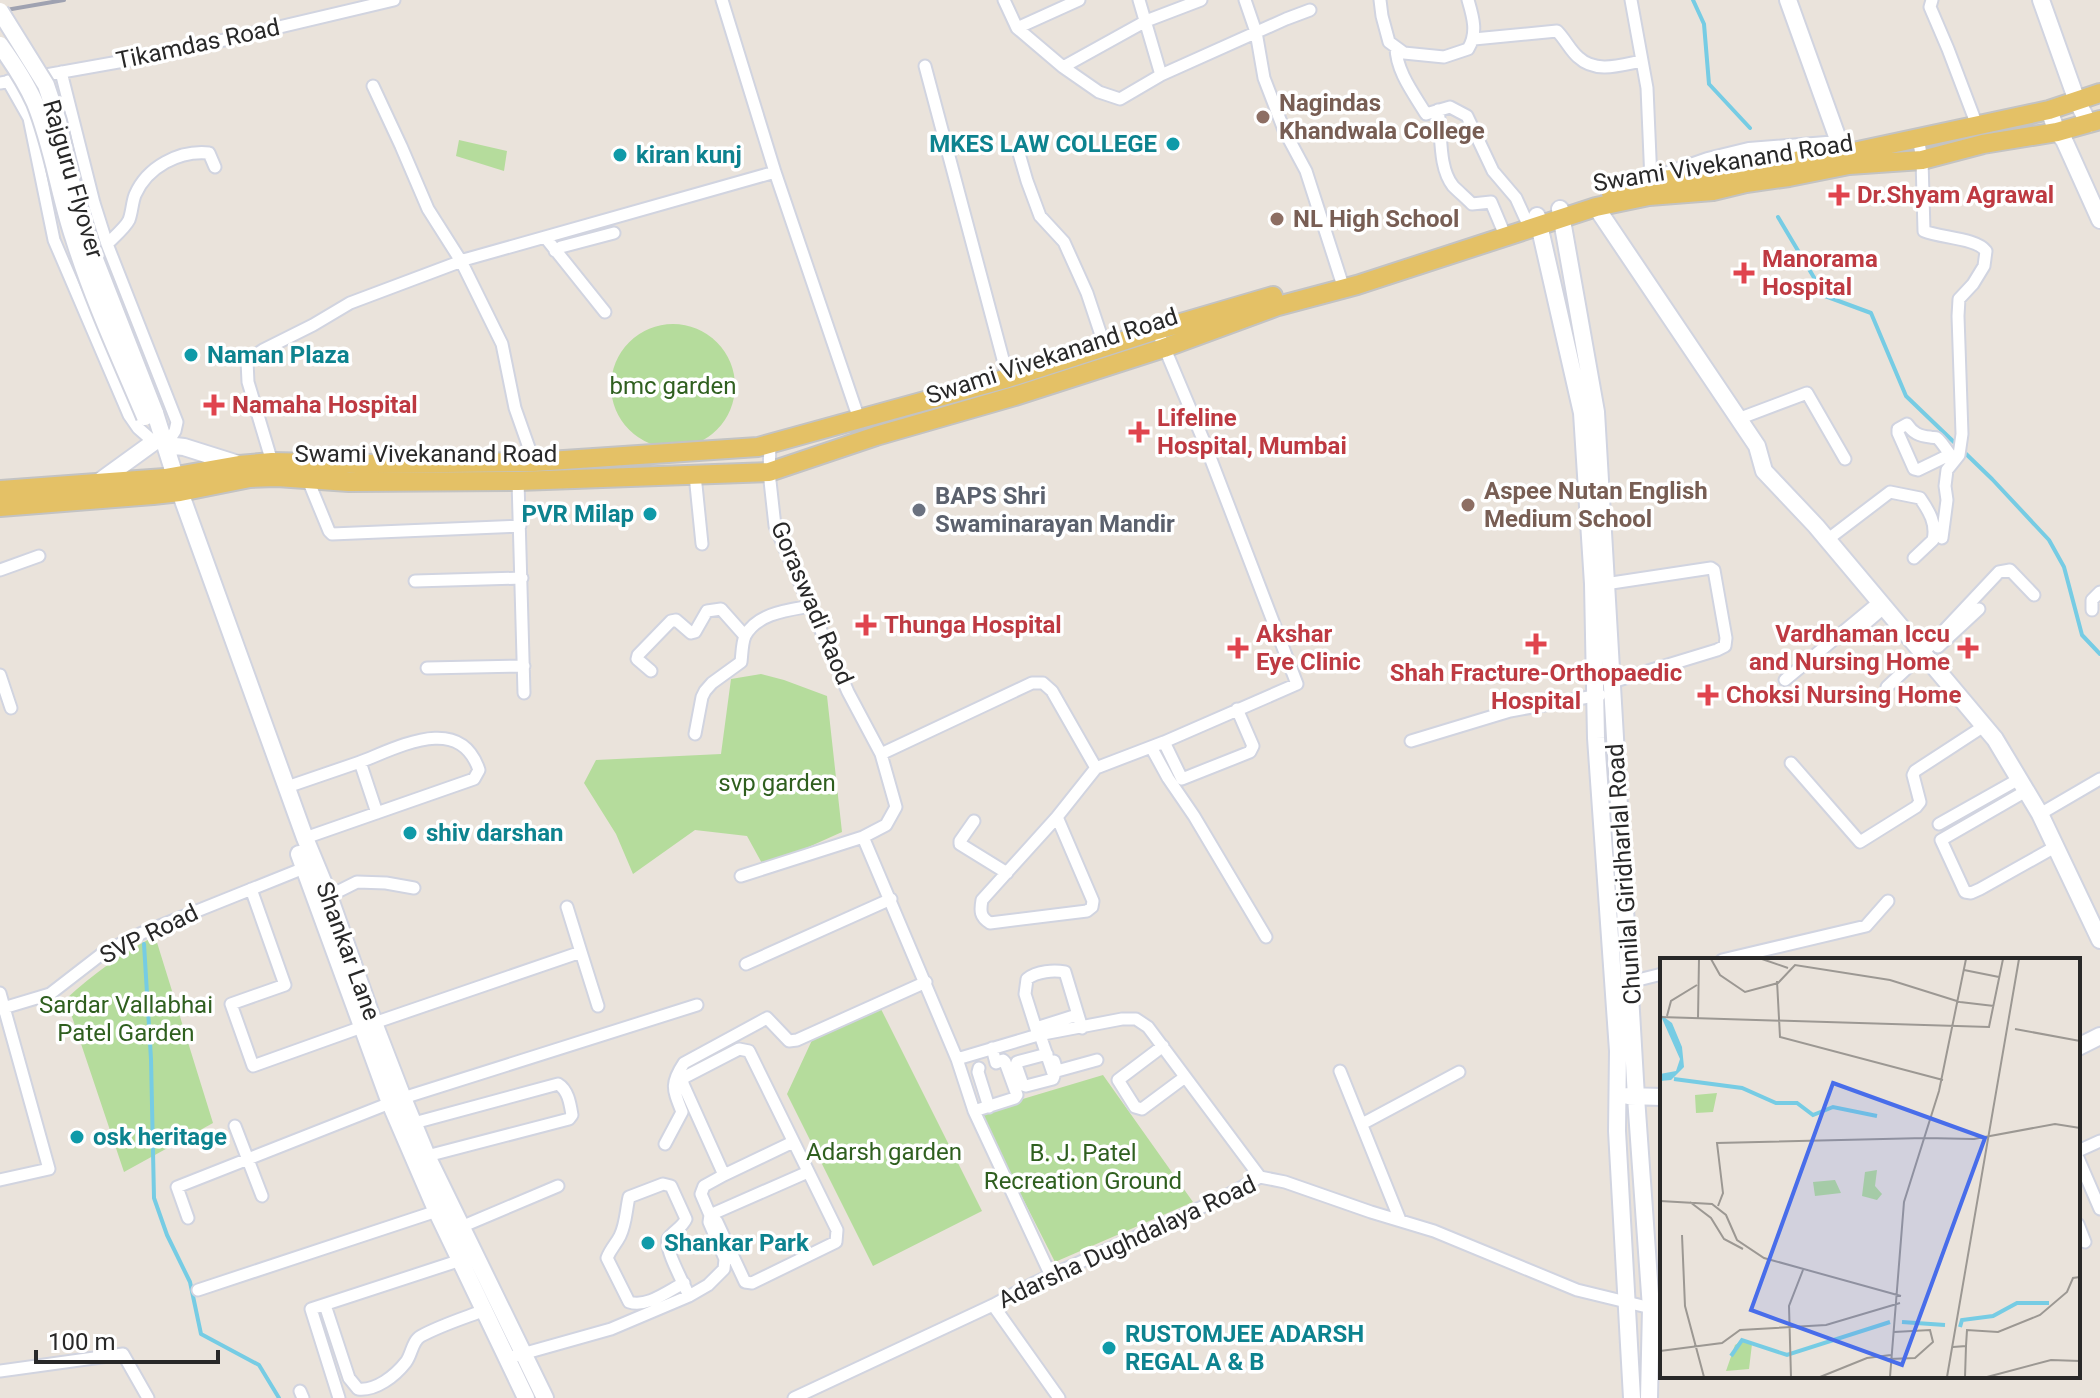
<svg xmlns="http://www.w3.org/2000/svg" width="2100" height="1398" viewBox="0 0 2100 1398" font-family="Roboto,sans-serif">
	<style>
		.green { fill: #b5dc9c }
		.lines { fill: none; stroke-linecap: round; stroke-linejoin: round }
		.stream { stroke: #76cce4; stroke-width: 4 }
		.street-casing { stroke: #d1d4e0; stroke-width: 15 }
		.secondary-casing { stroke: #d1d4e0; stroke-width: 20 }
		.primary-casing { stroke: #c3c3c3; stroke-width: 22 }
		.street { stroke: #fff; stroke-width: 11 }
		.secondary { stroke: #fff; stroke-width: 16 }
		.primary { stroke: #e4c166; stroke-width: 18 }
		.rail { stroke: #9fa2b1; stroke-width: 4 }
		.secondary-bridge-casing { stroke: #d1d4e0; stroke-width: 20; stroke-linecap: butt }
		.secondary-bridge { stroke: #fff; stroke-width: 16 }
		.education-dot { fill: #8d6e63; stroke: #fff; stroke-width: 3 }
		.culture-dot { fill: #0f9aa8; stroke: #fff; stroke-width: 3 }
		.health-dot { fill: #e0444e; stroke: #fff; stroke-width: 3 }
		.worship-dot { fill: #6b7280; stroke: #fff; stroke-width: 3 }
		.labels { text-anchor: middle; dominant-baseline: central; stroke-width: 7; stroke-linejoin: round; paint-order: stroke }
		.street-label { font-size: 24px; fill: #282828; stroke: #fff }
		.education-label { font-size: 24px; font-weight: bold; fill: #785e54; stroke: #fff; text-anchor: start }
		.culture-label { font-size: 24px; font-weight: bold; fill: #0d838f; stroke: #fff; text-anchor: start }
		.health-label { font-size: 24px; font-weight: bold; fill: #be3a42; stroke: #fff; text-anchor: start }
		.park-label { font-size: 24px; fill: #2f5f1f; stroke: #fff }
		.worship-label { font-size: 24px; font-weight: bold; fill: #5b616d; stroke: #fff; text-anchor: start }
		.inset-river { fill: none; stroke: #76cce4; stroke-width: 4 }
		.inset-road { fill: none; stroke: #9c9893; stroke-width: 2 }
		.view { fill: #486dea; fill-opacity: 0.15; stroke: #486dea; stroke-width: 4 }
		.inset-edge { fill: none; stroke: #282828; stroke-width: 4 }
	</style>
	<rect width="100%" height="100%" fill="#eae3db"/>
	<path class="green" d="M459,140L507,151L504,171L456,156Z
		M611 386a62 62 0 1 1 124 0a62 62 0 1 1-124 0Z
		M761,674L784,680L827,696L842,832L764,867L747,836L695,830L633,874L616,834L584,783L596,760L721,754L731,679Z
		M155,936L213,1123L124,1172L66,999C94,973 121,954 155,936Z
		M879,1005L982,1211L873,1266L787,1094L813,1038Z
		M1103,1075L1193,1202L1055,1262L979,1112Z"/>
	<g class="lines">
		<path class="stream" d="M1693,0L1704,24L1709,84L1750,128
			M1778,217L1825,296L1871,313L1906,396L1957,445
			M1963,451L1992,479L2049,540L2064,567L2082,635L2100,654
			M144,944L151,1059L154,1198L167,1235L190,1282L201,1334L259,1365L279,1398"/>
		<g class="street-casing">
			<path id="street" d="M722,0L775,172L859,419
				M1004,0L1017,28L1063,67L1146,21L1201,0
				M1139,0L1161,75L1286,19L1310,10
				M1245,0L1256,32L1264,78L1284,130L1306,171L1344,289
				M1380,0L1382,16L1389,42L1404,53L1444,57L1468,49C1478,33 1473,17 1468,0
				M1631,0L1647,88L1651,181
				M1932,0L1930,7L1948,49L1978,128
				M1017,28L1079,0
				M1474,39L1557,31C1565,39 1570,50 1578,57C1596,74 1621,65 1642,61
				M1396,47C1396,71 1414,94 1426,114L1450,107L1467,116L1493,171L1516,198L1526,220
				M925,66L1008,378
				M1063,67L1099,92L1120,99L1161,75
				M61,72L94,203L107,244L177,422L175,431L166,445
				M8,81L29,118L54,240L129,415L138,428L154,442
				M0,83L169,53L394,0
				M373,86L401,146L428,209L461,261L502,344L515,408L534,462
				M1438,110C1442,134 1438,167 1453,186C1459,192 1466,198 1472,204L1491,202L1502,228
				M1918,137L1922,160L1924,231C1941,238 1976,238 1986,251L1984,266L1973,284L1959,299L1958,316L1962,434L1959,455L1947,470L1945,486L1947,500L1942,538
				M1018,150L1027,181L1040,216L1064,242L1087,293L1105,347
				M545,237L605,312
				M107,244C114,237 125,228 129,220C132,212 132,203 135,195C147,167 179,150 209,153L215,167
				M555,251L561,247L614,233
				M1157,330L1205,444L1297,684L1164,742L1096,768L1052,691L1043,683H1032L881,754L896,807L886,825L863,837L957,1059L1038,1035L1122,1019H1136L1148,1027L1260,1177
				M1738,419L1807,393L1845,459
				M770,445L769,472L775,526L848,692L881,754
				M1949,455L1918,470L1914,469L1898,433V429L1907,424C1913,433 1919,436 1930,437C1933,438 1935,437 1937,438C1940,439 1950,456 1955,460
				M272,462L248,382L247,361L263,350L313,325L350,303L467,259L775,172
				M695,475L702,544
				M308,480L329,531L332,534L520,526
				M518,481L524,693
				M1827,540L1890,492L1920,498C1929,511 1937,524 1933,540L1914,558
				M0,570L39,556
				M415,581L522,578
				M1605,584L1711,568L1714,570L1726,638L1725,646L1717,650L1612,682
				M2092,610V600L2100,592
				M1859,629L1880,611
				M1938,647L1979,609
				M427,668L524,666
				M651,671L637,659L638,655L671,621L676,620L691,633L695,632L707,611L721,609L745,636
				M0,675L11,708
				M1785,680L1879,602
				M1887,687L1922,654L1999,572L2010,570L2034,595
				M695,734L702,697L705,691L712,683L741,662C742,654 742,643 745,636C757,613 789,610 811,606
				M1411,741L1510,711L1600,695
				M1164,742L1182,779L1250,752L1253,746L1237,709
				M1151,747L1168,778L1194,816L1266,937
				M1791,763L1860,842L1916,807L1920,802L1913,775L1915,771L1984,726
				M287,787L360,762
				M2026,791L1941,840L1965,892L1971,893L1980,889L2055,847
				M2040,814L2100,779
				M1057,817L1093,901L1092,907L1087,911L990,923C980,917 980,911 982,900L1057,817L1096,768
				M974,821L960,841V844L1007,873
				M1939,824L2019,779
				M305,838L474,779L479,770C460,713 399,747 360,762L377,813
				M741,876L863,837
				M251,889L285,985L231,1004L253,1066L362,1027
				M329,896L357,882L386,883L414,888
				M567,907L581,952
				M1722,960L1866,926L1888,901
				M746,964L891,899
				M1630,982L1662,974
				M0,993L49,1169L0,1180
				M0,1009L50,994L103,953L142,933L309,866
				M374,1023L581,952L598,1006
				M1036,1028L1077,1015
				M1038,1035L1025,994L1027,979C1037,971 1054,970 1065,972L1082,1028
				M1040,1035C1045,1049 1049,1062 1054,1076L1053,1079L1026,1086L1023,1085L1016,1065L1017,1062L1047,1054
				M1163,1046L1118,1080L1135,1107L1142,1109L1185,1077
				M957,1059L974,1111L1051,1276
				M1054,1061L1057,1071L1097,1060
				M979,1068L978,1072L989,1107
				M1340,1071L1400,1220
				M403,1098L697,1005
				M974,1111L1015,1098L1017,1095L1005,1062L1003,1060L996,1063L992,1048
				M414,1123L558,1084C568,1090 570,1103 572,1115L569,1119L427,1156
				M1362,1124L1459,1072
				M235,1126L262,1196
				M665,1144L682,1112C673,1089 670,1084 684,1063L767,1018L789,1041L797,1040L926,982
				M2078,1151L2100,1141
				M2078,1158L2100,1209
				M724,1175L793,1142
				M188,1218L177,1187L390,1103
				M2078,1224L2085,1242
				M461,1227L558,1186
				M684,1283C668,1291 647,1308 629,1302L607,1258C611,1248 616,1244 620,1236C626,1224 626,1210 629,1197L663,1184L671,1186L686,1219C682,1228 673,1231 668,1239C664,1248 685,1286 689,1296
				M198,1290L443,1209
				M325,1305L349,1378L358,1389C376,1391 395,1376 406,1362C412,1354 412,1341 421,1336C441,1325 464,1318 485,1310
				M993,1305L1059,1398
				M508,1358L611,1329L689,1296L708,1285L724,1269L725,1259L709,1222L710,1215L701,1194L704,1186L724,1175L683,1084V1078L739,1049L749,1051L837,1230L836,1242L752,1283L745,1282L717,1222L710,1215L808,1172
				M0,1371L123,1354L148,1398
				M300,1391L303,1398
				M339,1398L311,1309L461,1260
				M794,1398L993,1305L1034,1283L1224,1197L1260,1177L1285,1182L1371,1212L1434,1231L1577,1290L1651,1308"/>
		</g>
		<g class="secondary-casing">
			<path id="secondary" d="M1788,0L1843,153
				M2041,0L2077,101L2089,124
				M2049,110L2057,132L2064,140L2100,220
				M1668,175L1708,161L1749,151L1839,144
				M1596,207L1757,446L1764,471L1816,526L1995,739L2040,814L2100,940
				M1560,209L1596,412L1636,1097L1651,1308L1649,1398
				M1537,216L1582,413L1593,584L1596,738L1618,1051L1617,1131L1632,1398
				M155,413L180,492L305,838L329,896L374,1023L403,1098L427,1156L545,1398
				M166,445L184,447L238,464
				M96,484L154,442
				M299,854L390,1103L437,1212L526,1398
				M2078,1047L2100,1036
				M1628,1096L1662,1097"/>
		</g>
		<g class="primary-casing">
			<path id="primary" d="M1611,193L1651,181L1703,176L1746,168L1844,154L2049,110L2100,93
				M0,490L165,478L239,465L272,462L359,464L534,462L758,447L1008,378L1157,330L1273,296
				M0,507L153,495L180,492L250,478L277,477L349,482L518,481L769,472L876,436L1015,396L1164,348L1278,306L1357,285L1596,207L1649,196L1713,191L1746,183L1789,177L1849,165L1922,160L1983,144L2057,132L2100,120"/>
		</g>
		<use href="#street" class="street"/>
		<use href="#secondary" class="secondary"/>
		<use href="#primary" class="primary"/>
		<path class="rail" d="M0,11L64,0"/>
		<g class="secondary-bridge-casing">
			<path id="secondary-bridge" d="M0,11L46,85L58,121L80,221L155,413
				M0,45C13,63 26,83 35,103C53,147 59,195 74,239C93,300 120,358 145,417"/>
		</g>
		<use href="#secondary-bridge" class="secondary-bridge"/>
	</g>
	<g class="education-dot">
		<circle cx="1263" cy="117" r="8"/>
		<circle cx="1277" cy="219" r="8"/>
		<circle cx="1468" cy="505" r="8"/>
	</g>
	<g class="culture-dot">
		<circle cx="1173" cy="144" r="8"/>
		<circle cx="620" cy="155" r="8"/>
		<circle cx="191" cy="355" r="8"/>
		<circle cx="650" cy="514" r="8"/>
		<circle cx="410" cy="833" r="8"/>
		<circle cx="77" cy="1137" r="8"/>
		<circle cx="648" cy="1243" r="8"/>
		<circle cx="1109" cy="1348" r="8"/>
	</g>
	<g class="health-dot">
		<path d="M1835 183h8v8h8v8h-8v8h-8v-8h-8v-8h8z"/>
		<path d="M1740 261h8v8h8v8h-8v8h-8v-8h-8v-8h8z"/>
		<path d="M210 393h8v8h8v8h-8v8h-8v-8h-8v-8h8z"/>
		<path d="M1135 420h8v8h8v8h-8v8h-8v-8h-8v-8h8z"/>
		<path d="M862 613h8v8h8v8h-8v8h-8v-8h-8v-8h8z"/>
		<path d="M1532 632h8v8h8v8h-8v8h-8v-8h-8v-8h8z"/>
		<path d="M1234 636h8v8h8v8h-8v8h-8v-8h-8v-8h8z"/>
		<path d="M1964 636h8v8h8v8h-8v8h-8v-8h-8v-8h8z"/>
		<path d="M1704 683h8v8h8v8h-8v8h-8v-8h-8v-8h8z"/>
	</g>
	<circle class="worship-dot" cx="919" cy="510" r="8"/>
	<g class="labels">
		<g class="street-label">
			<text transform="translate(198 44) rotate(-12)">Tikamdas Road</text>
			<text transform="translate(1723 163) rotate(-9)">Swami Vivekanand Road</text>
			<text transform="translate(73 179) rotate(74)">Rajguru Flyover</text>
			<text transform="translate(1052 356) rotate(-18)">Swami Vivekanand Road</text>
			<text x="426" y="454">Swami Vivekanand Road</text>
			<text transform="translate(812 603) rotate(67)">Goraswadi Raod</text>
			<text transform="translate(1624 874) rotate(-94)">Chunilal Giridharlal Road</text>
			<text transform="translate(149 934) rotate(-26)">SVP Road</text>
			<text transform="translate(348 951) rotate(70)">Shankar Lane</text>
			<text transform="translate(1127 1242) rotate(-25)">Adarsha Dughdalaya Road</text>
		</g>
		<g class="education-label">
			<text x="1279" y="103">Nagindas<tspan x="1279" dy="28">Khandwala College</tspan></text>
			<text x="1293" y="219">NL High School</text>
			<text x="1484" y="491">Aspee Nutan English<tspan x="1484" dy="28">Medium School</tspan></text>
		</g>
		<g class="culture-label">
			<text x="1157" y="144" text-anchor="end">MKES LAW COLLEGE</text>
			<text x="636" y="155">kiran kunj</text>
			<text x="207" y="355">Naman Plaza</text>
			<text x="634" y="514" text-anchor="end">PVR Milap</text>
			<text x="426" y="833">shiv darshan</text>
			<text x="93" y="1137">osk heritage</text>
			<text x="664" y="1243">Shankar Park</text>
			<text x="1125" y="1334">RUSTOMJEE ADARSH<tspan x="1125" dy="28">REGAL A &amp; B</tspan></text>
		</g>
		<g class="health-label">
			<text x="1857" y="195">Dr.Shyam Agrawal</text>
			<text x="1762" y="259">Manorama<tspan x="1762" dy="28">Hospital</tspan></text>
			<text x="232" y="405">Namaha Hospital</text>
			<text x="1157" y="418">Lifeline<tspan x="1157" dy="28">Hospital, Mumbai</tspan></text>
			<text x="884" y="625">Thunga Hospital</text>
			<text x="1256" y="634">Akshar<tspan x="1256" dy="28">Eye Clinic</tspan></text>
			<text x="1950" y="634" text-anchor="end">Vardhaman Iccu<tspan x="1950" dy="28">and Nursing Home</tspan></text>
			<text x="1536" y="673" text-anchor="middle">Shah Fracture-Orthopaedic<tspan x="1536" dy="28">Hospital</tspan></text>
			<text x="1726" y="695">Choksi Nursing Home</text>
		</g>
		<g class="park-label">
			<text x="673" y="386">bmc garden</text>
			<text x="777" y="783">svp garden</text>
			<text x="126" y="1005">Sardar Vallabhai<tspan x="126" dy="28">Patel Garden</tspan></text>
			<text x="884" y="1152">Adarsh garden</text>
			<text x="1083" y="1153">B. J. Patel<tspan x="1083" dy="28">Recreation Ground</tspan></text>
		</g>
		<g class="worship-label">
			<text x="935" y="496">BAPS Shri<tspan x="935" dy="28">Swaminarayan Mandir</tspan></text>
		</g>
	</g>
	<g transform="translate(1660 958)">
		<rect width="420" height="420" fill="#eae3db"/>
		<path d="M57,135L53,154L36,155L35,137ZM217,212L215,228L222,236L217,242L202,238L205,214ZM175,222L181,235L155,238L153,224ZM83,382L92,386L89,411L66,413L75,387Z" fill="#b5dc9c"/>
		<path d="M0,56L12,65L22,89L24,109L11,122L0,123V116L16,113L20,101Z" fill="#76cce4"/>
		<path class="inset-river" d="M14,121L82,130L116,145H137L153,157L173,149L217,158M242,364L285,367M300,369L302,362L333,358L357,345H389M71,398L82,382L127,397L230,364"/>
		<path class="inset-road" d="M51,1L60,17L85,34L118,25L135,7L230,22L300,44M102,1L128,10M304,12L339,19M117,23L120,79L283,122M300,44L334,48M7,58L11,43L37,27M0,59L329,69L343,1M38,60L39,1M355,71L420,83M265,180L314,181L395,166L420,170M0,243L52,246L66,257L77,282L104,300L241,338M30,244L51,260L64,281L83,291M58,248L63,235L57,185L265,180M22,277L25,348L44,419M293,389L306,388L307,372L338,374L380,357L407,334L413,320L420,319M0,393L62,385L80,372L166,367L240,345M229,401L255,400L273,384L270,372L234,374M131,419L129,348L143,312M160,419L207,400L231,397M230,419L244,244L279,133L306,1M287,419L359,1M305,419L306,388M327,419L391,402L420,403"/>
		<path class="view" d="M173,125L325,180L242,407L91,352Z"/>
		<rect width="420" height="420" class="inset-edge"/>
	</g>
	<path d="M36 1350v12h182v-12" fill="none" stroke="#282828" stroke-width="4"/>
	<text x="48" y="1350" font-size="24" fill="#282828" stroke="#ffffff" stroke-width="6" paint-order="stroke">100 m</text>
</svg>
